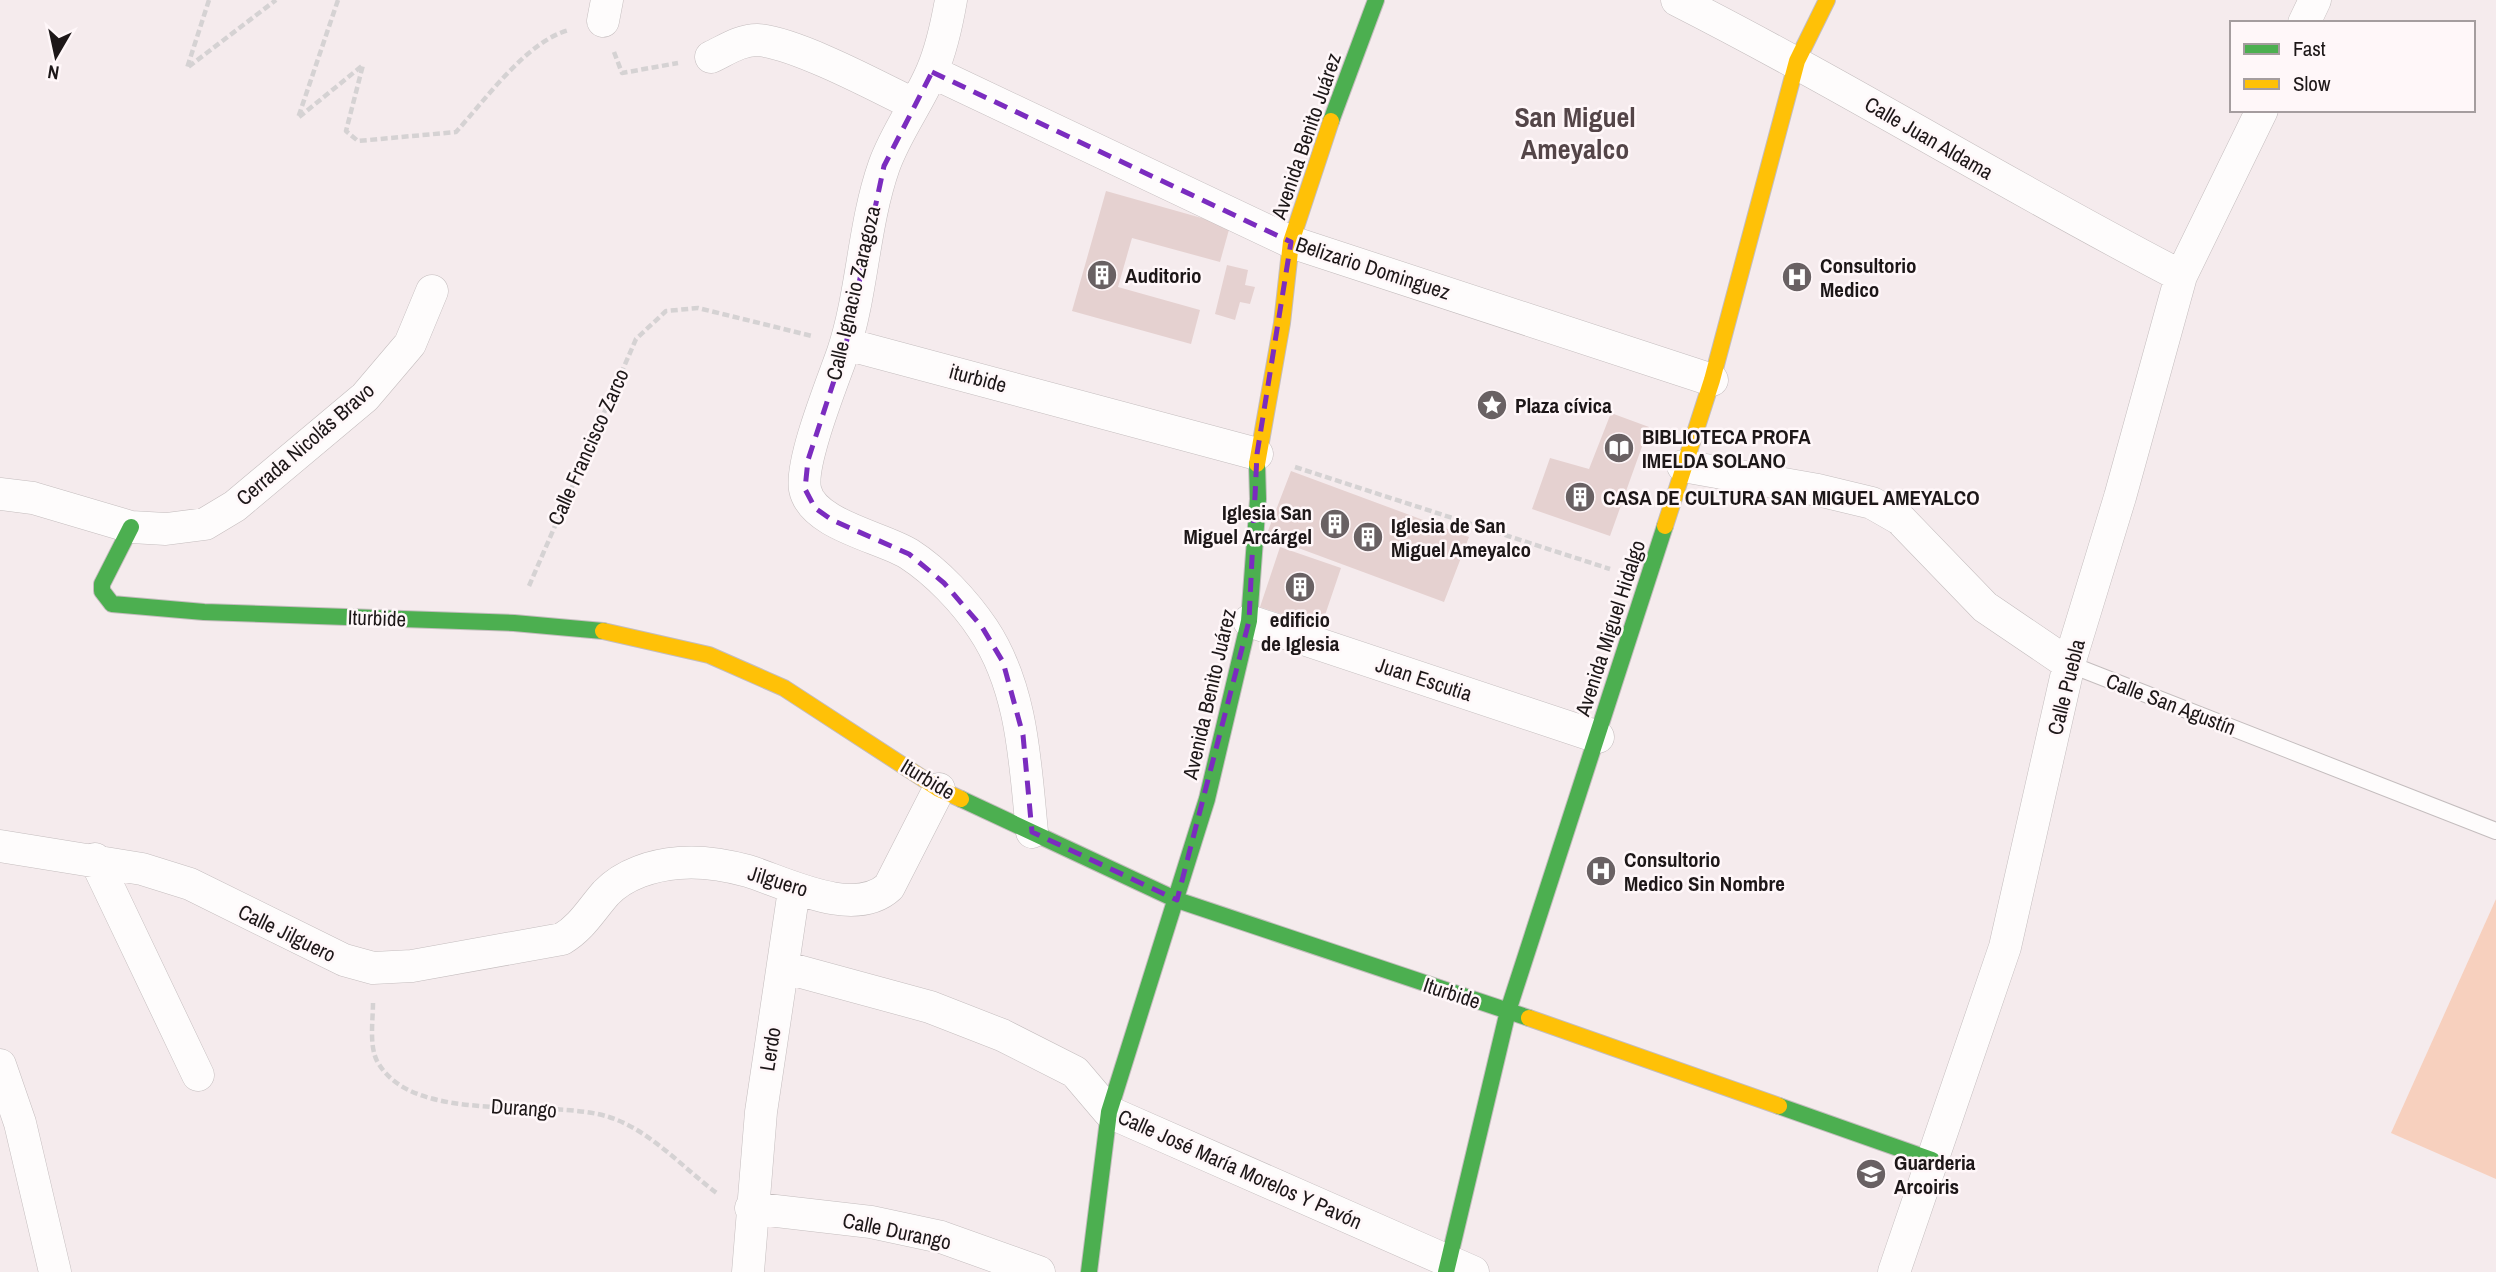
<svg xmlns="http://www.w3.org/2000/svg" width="2496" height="1272" viewBox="0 0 2496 1272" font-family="'Archivo Narrow',sans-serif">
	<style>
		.green { fill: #f7d0be }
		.building { fill: #e5d1d0 }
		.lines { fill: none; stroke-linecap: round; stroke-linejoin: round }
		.lane-casing { stroke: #c4bdbe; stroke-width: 18 }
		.street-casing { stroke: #c4bdbe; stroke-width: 33 }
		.fast-casing { stroke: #c4bdbe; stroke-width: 18 }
		.slow-casing { stroke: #c4bdbe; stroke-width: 18 }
		.path { stroke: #d5d2d3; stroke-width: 4.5; stroke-dasharray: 7 3.5; stroke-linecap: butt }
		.lane { stroke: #fefcfc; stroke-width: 16 }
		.street { stroke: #fefcfc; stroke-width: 32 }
		.fast { stroke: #4caf50; stroke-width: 16 }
		.slow { stroke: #ffc107; stroke-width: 16 }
		.marked { fill: none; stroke: #7b2cbf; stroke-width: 5; stroke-dasharray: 14 9; stroke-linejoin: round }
		.labels { text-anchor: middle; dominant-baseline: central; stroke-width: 5; stroke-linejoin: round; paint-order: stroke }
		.street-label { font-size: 21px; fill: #1d1718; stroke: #fff7f9 }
		.poi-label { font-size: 21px; font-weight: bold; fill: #1d1718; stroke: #fff7f9; text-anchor: start }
		.district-label { font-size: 28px; font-weight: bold; fill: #544548; stroke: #fff7f9 }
	</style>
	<rect width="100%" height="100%" fill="#f5ebed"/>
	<path class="green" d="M2496,899V1179L2391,1133Z"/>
	<path class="building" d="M1106,191L1230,226L1220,262L1132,238L1118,287L1200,310L1191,344L1072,311Z
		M1227,265L1248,270L1245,285L1255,287L1250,304L1240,302L1235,320L1215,314Z
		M1611,413L1649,427L1610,536L1532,509L1550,458L1589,469Z
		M1291,471L1469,537L1444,602L1266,536Z
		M1280,547L1341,568L1321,627L1260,607Z"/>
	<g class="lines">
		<g class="lane-casing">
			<path id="lane" d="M2069,664L2496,831"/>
		</g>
		<g class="street-casing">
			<path id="street" d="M951,0C947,23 941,50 932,71C918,104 896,132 884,166C863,226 863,291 843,352C833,381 800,461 805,489C812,525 882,537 909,554C937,572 965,602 983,629C1023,689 1025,763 1032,832
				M1677,0C1848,87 2011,188 2181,276
				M603,21L607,0
				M2304,23L2315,0
				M711,57C726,50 740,40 757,40C794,42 877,86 913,104
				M932,72L1291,242L1712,380
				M846,344L1257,454
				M1683,466L1818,490L1872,503L1900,519L1985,607L2069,664
				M0,494L33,498L131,527L166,529L205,524L235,506L365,397L410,344L432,291
				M1249,621L1598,737
				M0,846L142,869L190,884L344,960L373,968L412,966L562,939C582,927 591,910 606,893C624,874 653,865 679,863C702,861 726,865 748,871C786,883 854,919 889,887L939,789
				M95,859L198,1075
				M783,967L930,1007L1002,1035L1075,1072L1109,1112L1473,1272
				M0,1065L20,1123L55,1272
				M751,1208L871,1222L941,1237L1039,1272
				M748,1272L761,1112L794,890
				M1894,1272L2005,947L2069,664L2120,497L2181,276L2262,110"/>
		</g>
		<g class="fast-casing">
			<path id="fast" d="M1331,121L1376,0
				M131,527L102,584V591L112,604L204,612L514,623L603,631
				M961,799L1177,900L1529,1018
				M1779,1106L1932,1160
				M1089,1272L1109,1112L1207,799L1249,621L1258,499L1257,464
				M1446,1272L1508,1011L1665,526"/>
		</g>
		<g class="slow-casing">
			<path id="slow" d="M1257,464L1282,323L1291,242L1331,121
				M1665,526L1712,380L1797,61L1827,0
				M603,631L709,655L784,688L939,789L961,799
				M1529,1018L1779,1106"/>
		</g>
		<path class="path" d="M209,0L187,68L276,0
			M338,0L298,118L363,65L346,131L358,141L456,132C486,99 527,41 569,30
			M614,52L622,73L678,63
			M1295,467L1610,569
			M529,586L636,339L666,311L698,308L812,336
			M373,1003C373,1020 369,1045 377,1061C413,1127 547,1097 609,1117C650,1130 684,1169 718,1194"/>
		<use href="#lane" class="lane"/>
		<use href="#street" class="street"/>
		<use href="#fast" class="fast"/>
		<use href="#slow" class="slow"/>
	</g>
	<path class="marked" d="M932,72L1291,242L1257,454L1249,621L1177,900L1032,832L1023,735L1003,662L982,627L944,583L909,554L832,520L815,508L805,489L808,460L846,344L884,166Z"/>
	<defs>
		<g id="building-disc" transform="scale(1.575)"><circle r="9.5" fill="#696163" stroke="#fff7f9"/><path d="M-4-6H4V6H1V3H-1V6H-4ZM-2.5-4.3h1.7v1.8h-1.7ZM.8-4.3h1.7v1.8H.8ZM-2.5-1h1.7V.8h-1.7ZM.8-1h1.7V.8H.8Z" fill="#fff"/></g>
		<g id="hospital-disc" transform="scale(1.575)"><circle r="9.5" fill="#696163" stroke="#fff7f9"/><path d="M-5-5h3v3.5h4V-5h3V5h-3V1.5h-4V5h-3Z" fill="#fff"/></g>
		<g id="sight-disc" transform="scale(1.575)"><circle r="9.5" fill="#696163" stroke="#fff7f9"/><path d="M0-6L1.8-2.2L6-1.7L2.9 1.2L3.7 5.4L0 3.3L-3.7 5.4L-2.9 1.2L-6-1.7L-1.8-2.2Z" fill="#fff"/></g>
		<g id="library-disc" transform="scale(1.575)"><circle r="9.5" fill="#696163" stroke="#fff7f9"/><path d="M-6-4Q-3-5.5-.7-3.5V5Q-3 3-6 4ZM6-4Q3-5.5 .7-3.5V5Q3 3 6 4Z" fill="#fff"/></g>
		<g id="school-disc" transform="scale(1.575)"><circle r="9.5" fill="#696163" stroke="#fff7f9"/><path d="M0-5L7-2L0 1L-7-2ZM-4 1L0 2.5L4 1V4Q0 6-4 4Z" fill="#fff"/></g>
	</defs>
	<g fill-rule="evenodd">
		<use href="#building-disc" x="1102" y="275"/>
		<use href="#hospital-disc" x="1797" y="277"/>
		<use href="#sight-disc" x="1492" y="405"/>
		<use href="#library-disc" x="1619" y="448"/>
		<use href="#building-disc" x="1580" y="497"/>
		<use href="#building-disc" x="1335" y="524"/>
		<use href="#building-disc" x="1368" y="537"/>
		<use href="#building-disc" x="1300" y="587"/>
		<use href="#hospital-disc" x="1601" y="871"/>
		<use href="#school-disc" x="1871" y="1174"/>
	</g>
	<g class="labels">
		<g class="street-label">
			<text transform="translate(1306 136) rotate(-71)">Avenida Benito Juárez</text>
			<text transform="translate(1929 138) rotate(30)">Calle Juan Aldama</text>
			<text transform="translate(1373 268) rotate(18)">Belizario Dominguez</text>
			<text transform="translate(853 293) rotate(-77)">Calle Ignacio Zaragoza</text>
			<text transform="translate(978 378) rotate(15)">iturbide</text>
			<text transform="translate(305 444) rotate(-41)">Cerrada Nicolás Bravo</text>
			<text transform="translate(588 447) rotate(-66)">Calle Francisco Zarco</text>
			<text transform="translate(377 618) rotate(2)">Iturbide</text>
			<text transform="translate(1610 628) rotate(-72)">Avenida Miguel Hidalgo</text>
			<text transform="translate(1424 679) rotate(18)">Juan Escutia</text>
			<text transform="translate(2066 687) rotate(-76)">Calle Puebla</text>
			<text transform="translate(1209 694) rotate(-77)">Avenida Benito Juárez</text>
			<text transform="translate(2171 704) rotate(21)">Calle San Agustín</text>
			<text transform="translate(928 779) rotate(31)">Iturbide</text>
			<text transform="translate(778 881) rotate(17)">Jilguero</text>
			<text transform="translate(287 933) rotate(26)">Calle Jilguero</text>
			<text transform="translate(1452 993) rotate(18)">Iturbide</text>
			<text transform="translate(770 1049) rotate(-81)">Lerdo</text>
			<text transform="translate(524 1108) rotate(4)">Durango</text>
			<text transform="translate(1240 1169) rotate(24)">Calle José María Morelos Y Pavón</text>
			<text transform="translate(897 1231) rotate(12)">Calle Durango</text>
		</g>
		<g class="poi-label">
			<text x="1820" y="265">Consultorio<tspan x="1820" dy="24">Medico</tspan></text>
			<text x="1125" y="275">Auditorio</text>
			<text x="1515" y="405">Plaza cívica</text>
			<text x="1642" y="436">BIBLIOTECA PROFA<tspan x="1642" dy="24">IMELDA SOLANO</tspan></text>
			<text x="1603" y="497">CASA DE CULTURA SAN MIGUEL AMEYALCO</text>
			<text x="1312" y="512" text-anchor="end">Iglesia San<tspan x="1312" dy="24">Miguel Arcárgel</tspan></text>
			<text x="1391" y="525">Iglesia de San<tspan x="1391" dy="24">Miguel Ameyalco</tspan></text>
			<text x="1300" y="619" text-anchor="middle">edificio<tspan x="1300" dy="24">de Iglesia</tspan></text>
			<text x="1624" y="859">Consultorio<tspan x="1624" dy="24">Medico Sin Nombre</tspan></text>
			<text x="1894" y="1162">Guarderia<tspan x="1894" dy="24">Arcoiris</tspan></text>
		</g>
		<g class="district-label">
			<text x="1575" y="117">San Miguel<tspan x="1575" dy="32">Ameyalco</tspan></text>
		</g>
	</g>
	<rect x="2230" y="21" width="245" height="91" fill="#fff7f9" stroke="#a59d9f" stroke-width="2"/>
	<rect x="2244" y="44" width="35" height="10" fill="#4caf50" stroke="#a59d9f" stroke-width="2"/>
	<text x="2293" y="56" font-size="21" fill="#1d1718">Fast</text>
	<rect x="2244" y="79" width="35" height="10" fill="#ffc107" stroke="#a59d9f" stroke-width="2"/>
	<text x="2293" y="91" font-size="21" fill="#1d1718">Slow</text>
	<g transform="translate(56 56) rotate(189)" stroke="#fff7f9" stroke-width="5" paint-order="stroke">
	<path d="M0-5L12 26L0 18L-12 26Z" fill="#1d1718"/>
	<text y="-10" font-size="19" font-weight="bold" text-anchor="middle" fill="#1d1718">N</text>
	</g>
</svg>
